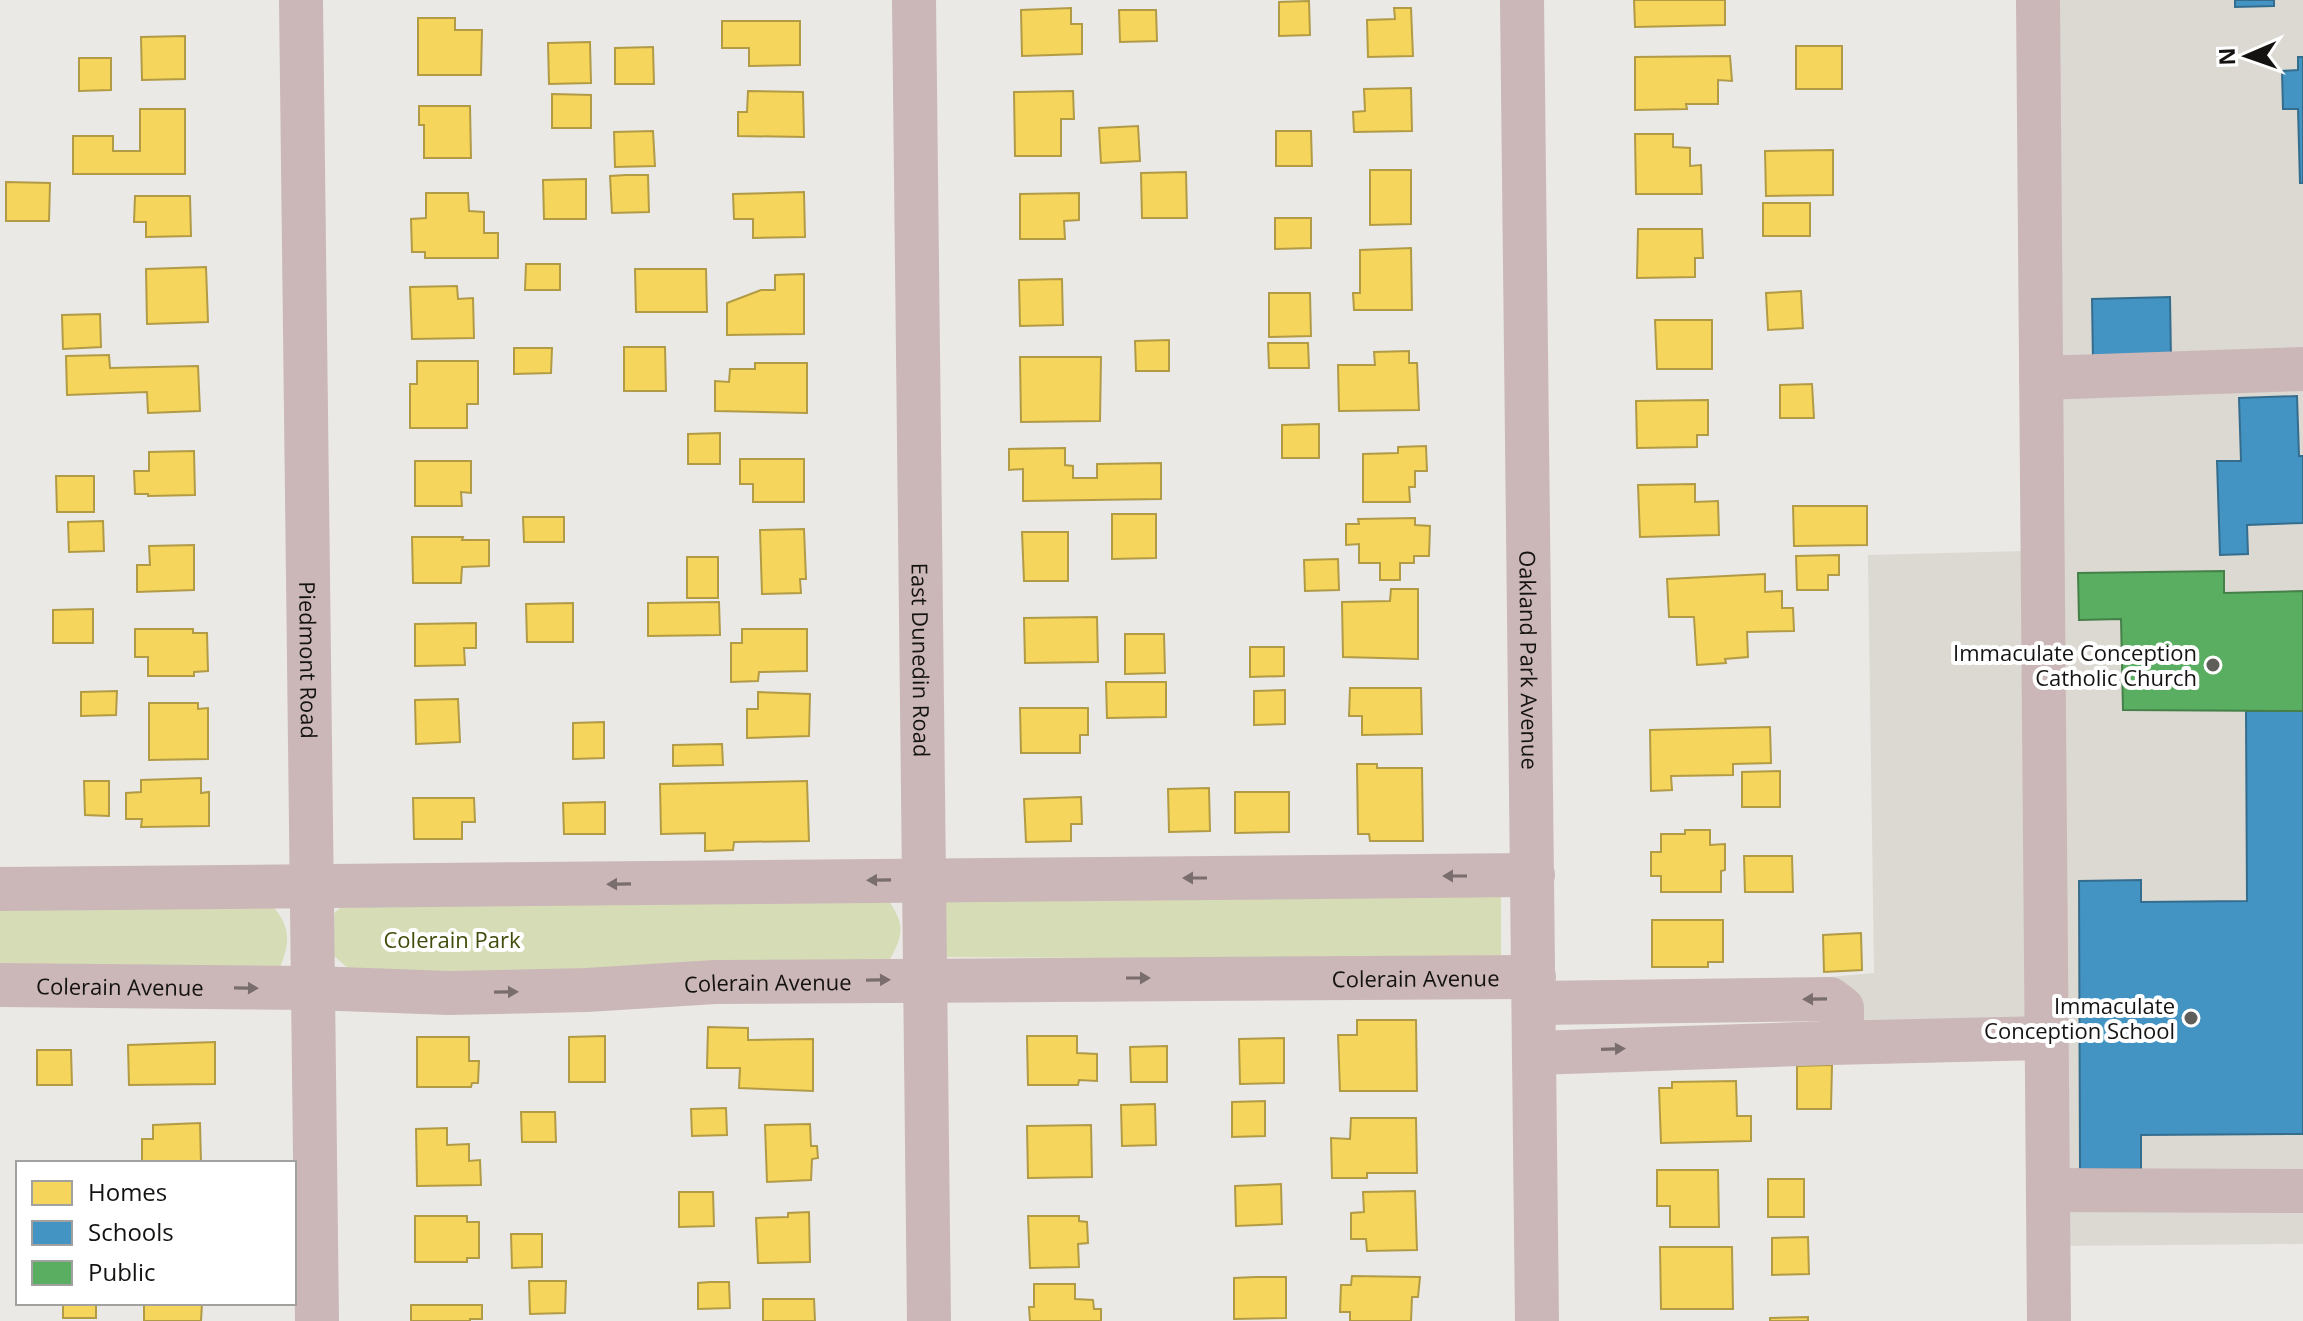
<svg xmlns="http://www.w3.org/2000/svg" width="2303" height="1321" viewBox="0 0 2303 1321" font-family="'Open Sans',sans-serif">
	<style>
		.built { fill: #dbd9d1 }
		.green { fill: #d6ddb6 }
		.homes { fill: #f6d55c; stroke: #b29b46; stroke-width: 2 }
		.schools { fill: #4393c3; stroke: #356d8e; stroke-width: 2 }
		.public { fill: #5aae61; stroke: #458049; stroke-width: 2 }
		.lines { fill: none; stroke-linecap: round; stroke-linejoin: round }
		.minor { stroke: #cbb7b8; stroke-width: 44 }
		.oneway { fill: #796d6d }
		.poi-dot { fill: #5f5e5b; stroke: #fff; stroke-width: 3 }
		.labels { text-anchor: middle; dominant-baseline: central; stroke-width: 8; stroke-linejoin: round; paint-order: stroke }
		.poi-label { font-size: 22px; fill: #141311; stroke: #fff; text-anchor: end }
		.street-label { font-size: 22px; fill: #141311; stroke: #fff }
		.park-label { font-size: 22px; fill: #424b0b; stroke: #fff }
	</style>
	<rect width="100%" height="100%" fill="#eae9e5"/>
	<path class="built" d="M2038,0H2303V1244L2048,1246L2047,1049L1823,1057L1819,978L1874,973L1868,555L2025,551Z"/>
	<path class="green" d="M1501,892V960L942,957L939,901Z
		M266,899C292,925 292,941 277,974L0,977V901Z
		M351,900L890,903C907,927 901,939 888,963L441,982L350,970L332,954L334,913Z"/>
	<path class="homes" d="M1634,0H1725V25L1635,27Z
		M1309,1L1310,35L1279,36V2Z
		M1071,8V24H1082V54L1022,56L1021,10Z
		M1394,8H1411L1413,56L1368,57L1367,20L1395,19Z
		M1119,10H1156L1157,41L1120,42Z
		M418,18H455V30H482L481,75H418Z
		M722,21H800V65L749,66V48H722Z
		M185,36V79L142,80L141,37Z
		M590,42L591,83L549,84L548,43Z
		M1796,46H1842V89H1796Z
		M653,47L654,84H615V48Z
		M1730,56L1732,81L1718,80V104H1686L1687,109L1635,110V57Z
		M79,58H111V90L79,91Z
		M1411,88L1412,131L1354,132L1353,112L1365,111L1364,89Z
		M748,91L803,92L804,137L738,136V112H747Z
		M1073,91L1074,119H1061V156H1015L1014,92Z
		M552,94L591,95V128H552Z
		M419,106H470L471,158H424V125H419Z
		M140,109H185V174H73V136H113V151H140Z
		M1138,126L1140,161L1101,163L1099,128Z
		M653,131L655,166L615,167L614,132Z
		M1276,131H1311L1312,166H1276Z
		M1635,134H1673V147L1690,148V166L1701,165L1702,194H1636Z
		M1833,150V195L1766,196L1765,151Z
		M1370,170H1411V224L1370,225Z
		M1186,172L1187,218H1142L1141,173Z
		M626,175H648L649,212L612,213L610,176Z
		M586,179V219H544L543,180Z
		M6,182L50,183L49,221H6Z
		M804,192L805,237L753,238V219H734L733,194Z
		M426,193H468L469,211L484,212V233H498V258H425V252H412L411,219L426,218Z
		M1079,193V220L1064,221L1065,239H1020V194Z
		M135,196H190L191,236L146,237V222H134Z
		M1763,203H1810V236H1763Z
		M1275,218H1311V248L1275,249Z
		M1638,229H1702L1703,258H1695V277L1637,278Z
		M1411,248L1412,310H1354L1353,293H1360V250Z
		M526,264H560V290H525Z
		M206,267L208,322L147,324L146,269Z
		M635,269H706L707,312H636Z
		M804,274V334L727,335V303L761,290H775V275Z
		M1062,279L1063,325L1020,326L1019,280Z
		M457,286L458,299L473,298L474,338L412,339L410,287Z
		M1801,291L1803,328L1768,330L1766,293Z
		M1269,293H1310L1311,336L1269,337Z
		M100,314L101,347L63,349L62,315Z
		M1655,320H1712V369H1657Z
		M1169,340V371H1136L1135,341Z
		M1268,343H1308L1309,368H1269Z
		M624,347H665L666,391H624Z
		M514,348H552L551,373L514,374Z
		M1409,351V363H1417L1419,410L1339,411L1338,365H1375L1374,352Z
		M109,355L110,368L198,366L200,411L148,413L147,392L67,395L66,356Z
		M1020,357H1101L1100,421L1021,422Z
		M417,361H478V404H467V428H410V384H417Z
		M755,363H807V413L715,411V381L729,382L730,369H755Z
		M1812,384L1814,418H1780V385Z
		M1708,400V435H1697V447L1637,448L1636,401Z
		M1319,424V458H1282V425Z
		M720,433V464H688V434Z
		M1426,446L1427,471H1415V487H1409L1410,502H1363V454L1398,453V447Z
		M1065,448V465L1073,466V478H1097V464L1161,463V499L1023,501V469L1009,470V449Z
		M194,451L195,495L148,496V494H135L134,471H149V452Z
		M740,459H804V502H753V484H740Z
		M415,461H471V493L461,492L462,506H415Z
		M56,476H94V512H57Z
		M1695,484V502L1718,501L1719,535L1640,537L1638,485Z
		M1793,506H1867V545L1794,546Z
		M1112,514H1156V558L1112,559Z
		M523,517H564V542H524Z
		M1415,518V525L1430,526L1429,556H1414V563H1400V580H1380V563H1359V544L1346,545V524H1359L1358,519Z
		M103,521L104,551L69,552L68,522Z
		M804,529L806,579H800L801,593L762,594L760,530Z
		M1022,532H1068V581H1024Z
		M412,537H463L462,540H489V566L462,567L461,583H413Z
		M194,545V590L137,592V565H150L149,546Z
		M1839,555V575H1828V590H1797L1796,556Z
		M687,557H718V598H687Z
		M1338,559L1339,590L1305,591L1304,560Z
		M1765,574V592L1782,591V608H1793L1794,631L1747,632L1748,657L1725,659L1726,663L1697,665L1694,617H1669L1667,579Z
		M1391,589H1418V659L1343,657L1342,602L1390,601Z
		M719,602L720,635L648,636V603Z
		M573,603V642H527L526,604Z
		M93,609V643H53V610Z
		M1097,617L1098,662L1025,663L1024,618Z
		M476,623V648H464L465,665L415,666V624Z
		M135,629H193V633H207L208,671L194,672V676H148V657H135Z
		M742,629H807V671L759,672L758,681L731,682V643H742Z
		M1125,634H1164L1165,673L1125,674Z
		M1250,647H1284V676L1250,677Z
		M1106,682H1166V717L1107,718Z
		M1350,688H1421L1422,734L1362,735V716H1349Z
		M1285,690V724L1254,725V691Z
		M117,691L116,715L81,716V692Z
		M758,692L810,694L809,736L747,738V709H758Z
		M458,699L460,742L416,744L415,700Z
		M149,703H198V709L208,708V759L149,760Z
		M1020,708H1088V735H1080V753H1021Z
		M604,722V758L573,759V723Z
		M1770,727L1771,763L1733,764V775L1671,776L1672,790L1651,791L1650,730Z
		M722,744L723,765L673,766V745Z
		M1357,764H1377V768H1422L1423,841H1370L1369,834H1358Z
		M1780,771V807H1742V772Z
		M201,778V793L209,792V826L141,827L142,819H126V793L141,792V780Z
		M84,781H109V816L85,815Z
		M807,781L809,841L734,842L733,850L705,851V833L661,834L660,784Z
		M1209,788L1210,831L1169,832L1168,789Z
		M1235,792H1289V832L1235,833Z
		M1081,797L1082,824H1071V841L1026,842L1024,799Z
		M413,798H474L475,822H462V839H414Z
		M605,802V834H564L563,803Z
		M1685,830H1710V845L1725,844V870L1721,871V892H1661V876H1651V852H1661V834H1685Z
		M1744,856H1792L1793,892H1745Z
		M1652,920H1723V962H1708V967H1652Z
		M1861,933L1862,970L1824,972L1823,935Z
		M1357,1020H1416L1417,1091H1340L1338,1035H1357Z
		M708,1027L748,1028V1040L813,1039V1091L739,1088L740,1068H707Z
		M605,1036V1082H569V1037Z
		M1027,1036H1077V1053L1097,1054V1081L1079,1080L1078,1085H1028Z
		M417,1037H469V1061H479L478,1083H472L471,1087H417Z
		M1284,1038V1083L1240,1084L1239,1039Z
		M215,1042V1084L129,1085L128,1045Z
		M1167,1046V1082H1131L1130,1047Z
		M37,1050H71L72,1085H37Z
		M1832,1065L1831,1109H1797V1066Z
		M1736,1081L1737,1116H1751V1141L1661,1143L1659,1088H1672V1082Z
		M1265,1101V1136L1232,1137V1102Z
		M1155,1104L1156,1145L1122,1146L1121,1105Z
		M726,1108L727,1135L692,1136L691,1109Z
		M521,1112H555L556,1142H522Z
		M1351,1118H1416L1417,1173H1367V1178H1332L1331,1138L1350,1139Z
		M200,1123L201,1163H142V1139H153V1125Z
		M810,1124L811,1146H817L818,1158L812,1159L811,1180L767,1182L765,1125Z
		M1091,1125L1092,1177L1028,1178L1027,1126Z
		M447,1128V1145L469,1144V1161L480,1160L481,1185L417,1186L416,1129Z
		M1657,1170H1718L1719,1227H1670V1206H1657Z
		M1768,1179H1804V1217H1768Z
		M1281,1184L1282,1224L1236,1226L1235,1186Z
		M1415,1191L1417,1250L1367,1251L1366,1239H1351V1213L1364,1212L1363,1192Z
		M679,1192H713L714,1226L679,1227Z
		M809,1212L810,1262L758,1263L756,1218L788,1217V1213Z
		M415,1216H467V1222H479V1258H467V1262H415Z
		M1028,1216H1079V1221L1087,1222L1088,1243L1078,1244L1079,1267L1030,1268Z
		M511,1234H542V1267L512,1268Z
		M1808,1237L1809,1274L1772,1275V1238Z
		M1660,1247H1732L1733,1309H1661Z
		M1352,1276L1420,1277L1418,1297H1412L1411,1321H1350V1312H1340L1341,1285H1351Z
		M1256,1277H1286V1318L1234,1319V1278Z
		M529,1281H566L565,1313L530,1314Z
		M710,1282H729L730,1308L698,1309V1283Z
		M1034,1284H1075V1299L1093,1300L1094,1309H1101V1321H1030L1029,1307H1034Z
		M763,1299H814L815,1321H763Z
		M63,1303H96V1318H63Z
		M144,1303H202L201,1321H144Z
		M411,1305H482V1319H470V1321H411Z
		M1808,1317V1321H1770V1318Z"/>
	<path class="schools" d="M2235,0H2274V6L2235,7Z
		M2298,57H2303V183H2300L2298,109H2283L2282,71L2298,70Z
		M2170,297L2171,360L2093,361L2092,299Z
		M2297,396L2299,456H2303V523L2247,525L2248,554L2220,555L2217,461H2241L2239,398Z
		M2246,711H2303V1134L2141,1135V1169H2080L2079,881L2141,880V902L2247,901Z"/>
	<path class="public" d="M2224,571V593L2303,591V711L2123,710L2121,619L2079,620L2078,573Z"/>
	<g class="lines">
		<g class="minor">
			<path id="s1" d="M301,0L317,1321"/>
			<path id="s2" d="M914,0L929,1321"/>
			<path id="s3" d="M1522,0L1537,1321"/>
			<path d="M2038,0L2049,1321"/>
			<path d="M2041,378L2303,369"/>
			<path d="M0,889L1533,875"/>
			<path id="s4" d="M0,985L313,988L449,993L586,990L715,982L1534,977"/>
			<path d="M1534,1003L1830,999L1842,1008V1034L1830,1043L1535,1053"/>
			<path d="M1830,1043L2046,1038"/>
			<path d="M2048,1190L2303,1191"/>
		</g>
	</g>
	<defs><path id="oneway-solid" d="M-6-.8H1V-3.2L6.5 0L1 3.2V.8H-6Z" transform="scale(2)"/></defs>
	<g class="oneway">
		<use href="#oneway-solid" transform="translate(1455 876) rotate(180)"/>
		<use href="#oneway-solid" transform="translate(1195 878) rotate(180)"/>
		<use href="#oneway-solid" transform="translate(879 880) rotate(179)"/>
		<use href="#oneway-solid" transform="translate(619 884) rotate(179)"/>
		<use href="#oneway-solid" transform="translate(1138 978)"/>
		<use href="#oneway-solid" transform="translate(878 980) rotate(-1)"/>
		<use href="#oneway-solid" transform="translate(246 988) rotate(1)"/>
		<use href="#oneway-solid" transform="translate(506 992) rotate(-1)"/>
		<use href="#oneway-solid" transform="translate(1815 999) rotate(179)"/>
		<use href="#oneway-solid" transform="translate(1613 1049) rotate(-2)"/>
	</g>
	<g class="poi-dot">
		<circle cx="2213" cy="665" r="8"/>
		<circle cx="2191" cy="1018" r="8"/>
	</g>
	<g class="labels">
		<g class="poi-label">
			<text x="2197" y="652">Immaculate Conception<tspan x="2197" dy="25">Catholic Church</tspan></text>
			<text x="2175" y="1005">Immaculate<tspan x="2175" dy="25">Conception School</tspan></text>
		</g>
		<g class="street-label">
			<text stroke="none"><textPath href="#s3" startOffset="660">Oakland Park Avenue</textPath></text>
			<text stroke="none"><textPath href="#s1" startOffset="660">Piedmont Road</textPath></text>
			<text stroke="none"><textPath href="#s2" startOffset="660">East Dunedin Road</textPath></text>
			<text stroke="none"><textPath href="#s4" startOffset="1416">Colerain Avenue</textPath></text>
			<text stroke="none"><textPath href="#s4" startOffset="768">Colerain Avenue</textPath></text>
			<text stroke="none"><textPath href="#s4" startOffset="120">Colerain Avenue</textPath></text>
		</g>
		<g class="park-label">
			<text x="452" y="939">Colerain Park</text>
		</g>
	</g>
	<rect x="16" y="1161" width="280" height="144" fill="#ffffff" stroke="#a1a1a0" stroke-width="2"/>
	<rect x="32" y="1181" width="40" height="24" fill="#f6d55c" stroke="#a1a1a0" stroke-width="2"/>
	<text x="88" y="1201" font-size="24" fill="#141311">Homes</text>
	<rect x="32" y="1221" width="40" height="24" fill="#4393c3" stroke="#a1a1a0" stroke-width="2"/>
	<text x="88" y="1241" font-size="24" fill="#141311">Schools</text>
	<rect x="32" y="1261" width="40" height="24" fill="#5aae61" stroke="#a1a1a0" stroke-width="2"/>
	<text x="88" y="1281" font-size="24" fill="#141311">Public</text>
	<g transform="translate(2247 56) rotate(268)" stroke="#ffffff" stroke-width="6" paint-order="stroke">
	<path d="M0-6L14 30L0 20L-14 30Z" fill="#141311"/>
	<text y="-12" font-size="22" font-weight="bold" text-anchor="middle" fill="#141311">N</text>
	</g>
</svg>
